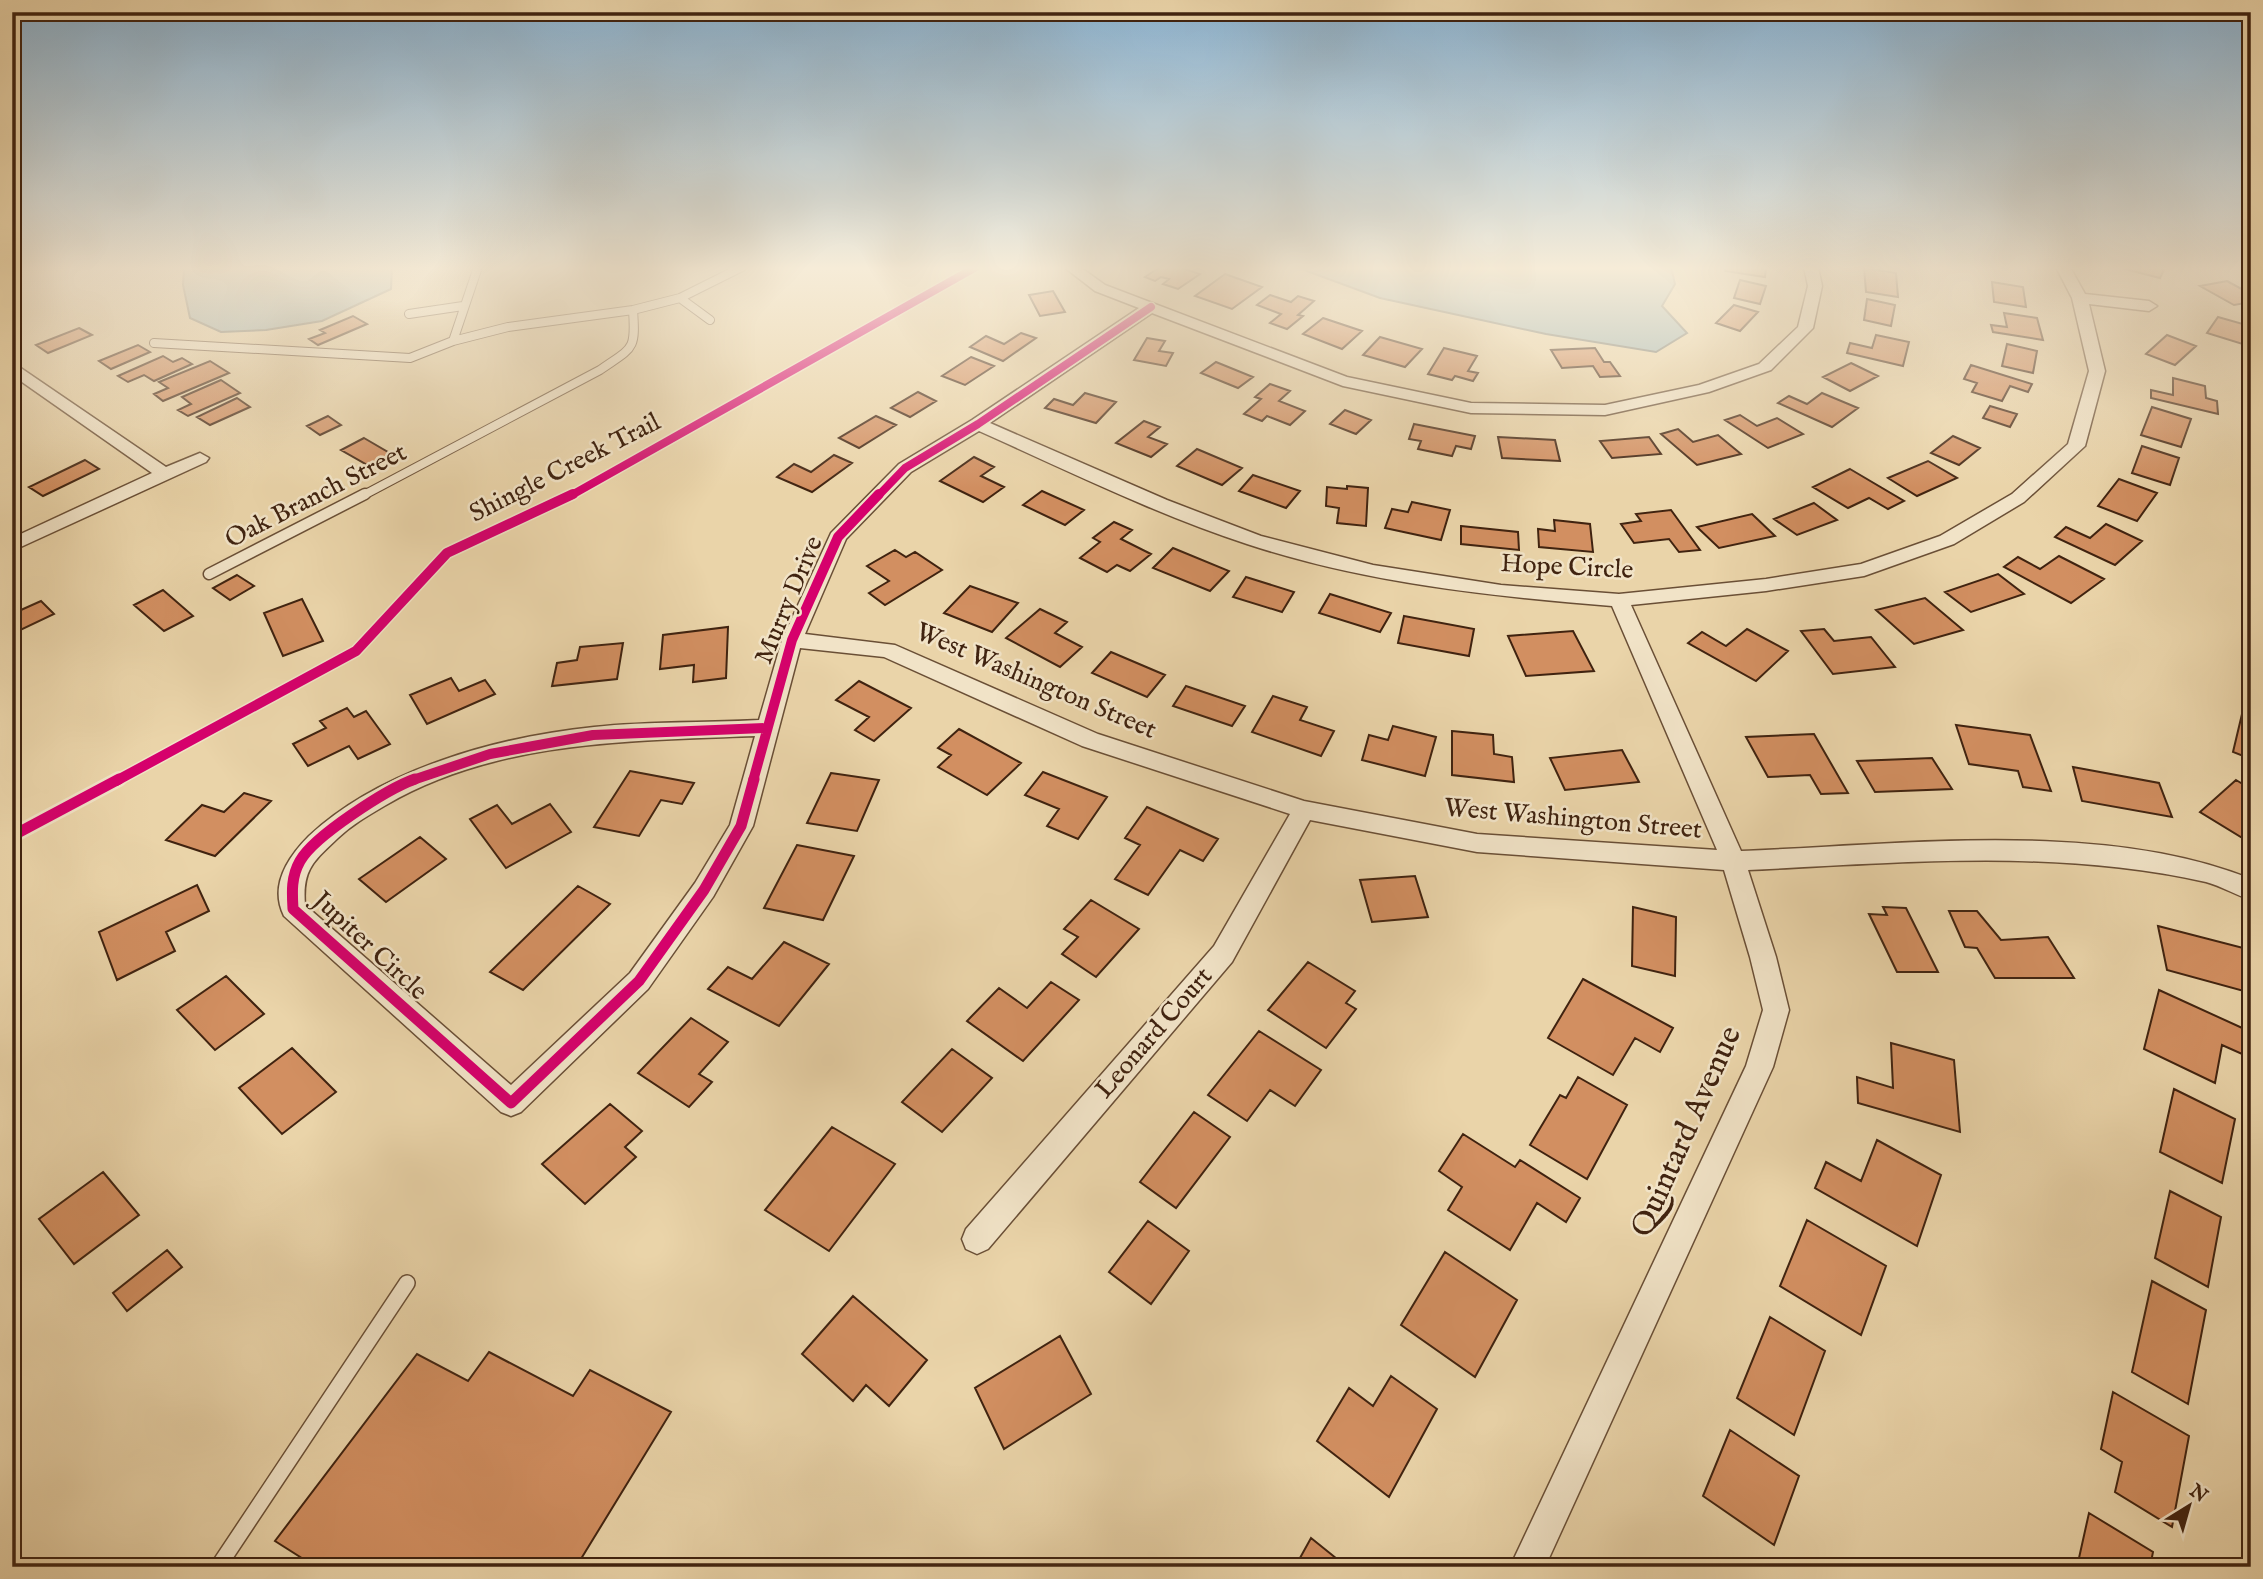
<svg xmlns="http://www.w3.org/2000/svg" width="2263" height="1579" viewBox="0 0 2263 1579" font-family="'IM FELL English',serif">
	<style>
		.water { fill: #9eb5b5; stroke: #787b73; stroke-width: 2 }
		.building { fill: #d28f61; stroke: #402310; stroke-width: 2 }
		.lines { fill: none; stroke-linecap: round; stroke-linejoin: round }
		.lane-far2-casing { stroke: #6a4f36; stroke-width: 10 }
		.lane-far1-casing { stroke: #6a4f36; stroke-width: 13 }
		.lane-casing { stroke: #6a4f36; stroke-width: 18 }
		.street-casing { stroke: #6a4f36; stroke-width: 3 }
		.lane-far2 { stroke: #f1e3c7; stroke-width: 8 }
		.lane-far1 { stroke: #f1e3c7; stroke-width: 10 }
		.lane { stroke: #f1e3c7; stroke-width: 15 }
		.street { fill: #f1e3c7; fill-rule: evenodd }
		.cycleway-far2-casing { stroke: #f1e3c7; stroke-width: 11 }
		.cycleway-far1-casing { stroke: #f1e3c7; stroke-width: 13 }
		.cycleway-casing { stroke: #f1e3c7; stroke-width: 16 }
		.cycleway-far2 { stroke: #d6006c; stroke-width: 8 }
		.cycleway-far1 { stroke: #d6006c; stroke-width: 10 }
		.cycleway { stroke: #d6006c; stroke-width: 11 }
		.labels { text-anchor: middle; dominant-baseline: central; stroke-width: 5; stroke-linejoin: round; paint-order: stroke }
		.street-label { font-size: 26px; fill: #402310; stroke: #f1e3c7 }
		.near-street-label { font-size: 32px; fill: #402310; stroke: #f1e3c7 }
	</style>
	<rect width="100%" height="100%" fill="#ead4a9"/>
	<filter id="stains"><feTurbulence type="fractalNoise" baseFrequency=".00286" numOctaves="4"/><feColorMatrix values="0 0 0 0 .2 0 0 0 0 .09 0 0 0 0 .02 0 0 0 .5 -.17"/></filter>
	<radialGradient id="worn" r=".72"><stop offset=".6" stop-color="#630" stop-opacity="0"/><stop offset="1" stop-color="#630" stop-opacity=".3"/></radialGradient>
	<path class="water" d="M184,267H392L391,289L322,321L266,330L221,332L190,318L183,285Z
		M1296,267H1671L1675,284L1662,306L1687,333L1656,352L1546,334L1380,298Z"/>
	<path class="building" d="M1160,267H1179L1200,274L1178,289L1163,284L1169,279L1161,277L1155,281L1145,277Z
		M1725,267H1766L1765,277L1725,271Z
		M2117,267H2165L2160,278Z
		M1864,268L1896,273L1898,297L1866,292Z
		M1225,274L1262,287L1232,309L1195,296Z
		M1740,280L1766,286L1760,304L1734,298Z
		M2227,281L2251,294V302L2234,305L2200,286Z
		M1992,282L2023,287L2026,307L1994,302Z
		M1053,291L1065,312L1040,316L1029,295Z
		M1270,295L1291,302L1298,296L1314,301L1298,315L1303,316L1287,329L1270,323L1281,314L1257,305Z
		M1867,299L1895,305L1891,326L1864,320Z
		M1734,305L1758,312L1740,331L1716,323Z
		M2004,313L2037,318L2043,340L1993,332L1991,325L2007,327Z
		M353,316L367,324L318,345L309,339L325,333L320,330Z
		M2218,317L2250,326L2247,331L2251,332L2249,346L2207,333Z
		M1323,318L1362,331L1342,349L1303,334Z
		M79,328L92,335L48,353L36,345Z
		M1021,333L1036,338L1003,361L970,347L986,336L1004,344Z
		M1876,335L1909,342L1903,366L1847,353L1850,343L1872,348Z
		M2167,335L2196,346L2175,365L2146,354Z
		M1380,337L1422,349L1405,367L1363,355Z
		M1147,338L1165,341L1159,351L1173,353L1166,366L1134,360Z
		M2007,344L2037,351L2033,373L2002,366Z
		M138,345L150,352L111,369L99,361Z
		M1444,348L1477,356L1468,371L1478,373L1473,381L1455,376L1452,380L1428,374Z
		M1595,348L1604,362H1610L1620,376L1600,377L1593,366L1562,368L1551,350Z
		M163,356L173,362L182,358L192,364L154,381L144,375L128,382L118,376Z
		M971,357L994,366L965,385L942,376Z
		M210,361L229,373L163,401L154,394L168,388L159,382Z
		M1216,362L1253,377L1238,388L1201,373Z
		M1851,363L1878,376L1850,391L1823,377Z
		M1971,365L2032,384L2028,392L2010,386L2002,401L1972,392L1977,383L1964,379Z
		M2173,378L2205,386L2206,398L2217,401L2218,414L2151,398V390L2173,395Z
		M221,380L240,393L188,416L178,410L191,404L182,397Z
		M1270,384L1290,391L1279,401L1305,411L1290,425L1267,416L1262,421L1244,414L1261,399L1255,397Z
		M918,392L936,401L910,417L891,408Z
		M1085,393L1116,402L1096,423L1045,408L1054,399L1073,405Z
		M1822,393L1858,408L1832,427L1778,403L1789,396L1807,404Z
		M237,398L250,407L210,425L197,417Z
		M1990,406L2017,414L2010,427L1983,418Z
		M2152,407L2191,419L2181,447L2141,435Z
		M1345,410L1371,420L1356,434L1330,424Z
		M1740,415L1757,426L1777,418L1803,434L1768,448L1725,420Z
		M328,416L341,425L320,435L307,426Z
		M876,416L896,425L859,448L839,438Z
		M1144,421L1160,427L1148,437L1167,444L1151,457L1116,443Z
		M1414,424L1475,436L1471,449L1456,446L1452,456L1418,449L1421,441L1409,439Z
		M1678,429L1693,442L1718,435L1741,454L1697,465L1661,434Z
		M1953,436L1980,448L1959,465L1931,453Z
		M1498,437L1555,440L1560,461L1502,458Z
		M1649,437L1661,454L1612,458L1600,441Z
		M364,438L393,455L371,467L341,450Z
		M2142,446L2179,458L2170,485L2132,473Z
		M1197,449L1242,468L1222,485L1177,466Z
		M834,455L852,463L812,492L777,477L794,464L811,472Z
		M974,457L994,467L981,476L1004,487L983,502L940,481Z
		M85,460L99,469L43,496L29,487Z
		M1928,461L1957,478L1917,496L1888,478Z
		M1850,469L1904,501L1888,509L1869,498L1848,508L1813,487Z
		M1253,475L1300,491L1286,508L1239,491Z
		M2119,479L2157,493L2137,521L2098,506Z
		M1347,486L1368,488L1366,526L1337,523L1339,508L1326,506L1327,487L1347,489Z
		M1042,491L1084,510L1065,525L1023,505Z
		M1412,502L1450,510L1441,540L1385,528L1392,509L1408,512Z
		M1814,503L1837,520L1797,535L1774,519Z
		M1671,510L1700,550L1679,552L1669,539L1634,543L1621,524L1641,521L1636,514Z
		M1752,514L1775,536L1719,548L1697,527Z
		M1554,520L1590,524L1593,552L1539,547L1538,529L1555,531Z
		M1114,522L1132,530L1121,539L1151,554L1130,571L1117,565L1107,572L1080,558L1100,542L1093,538Z
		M2106,524L2142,541L2115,565L2055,537L2066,527L2090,538Z
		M1461,526L1518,532L1519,550L1461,544Z
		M1173,548L1229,571L1210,591L1153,568Z
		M895,550L906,557L915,552L942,570L885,605L869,593L889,581L867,566Z
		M2059,556L2104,579L2071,603L2004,567L2018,557L2040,569Z
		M1998,574L2024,594L1971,612L1945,592Z
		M237,575L254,586L230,600L213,588Z
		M1246,577L1294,592L1282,612L1233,597Z
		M970,586L1018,603L992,632L944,613Z
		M163,590L193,616L164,631L134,605Z
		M1330,594L1391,613L1380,632L1319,613Z
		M1925,598L1963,630L1914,644L1876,610Z
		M302,599L323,641L283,656L264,613Z
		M41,601L54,614L12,634V614Z
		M1040,609L1067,622L1055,633L1082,647L1060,667L1006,638Z
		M1404,616L1474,629L1469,656L1398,643Z
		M728,627L726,678L693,682L694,665L660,669L663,635Z
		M1747,629L1788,651L1756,681L1688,643L1702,632L1726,646Z
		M1824,629L1834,641L1871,637L1895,667L1833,674L1801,631Z
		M1573,631L1594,671L1526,676L1508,636Z
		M623,643L617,679L552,686L557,663L577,660L580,647Z
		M1111,652L1165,675L1147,697L1092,673Z
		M451,678L459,691L485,680L495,694L427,724L410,695Z
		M859,681L911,708L874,741L855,730L869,717L836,700Z
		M1186,686L1245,706L1232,726L1173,706Z
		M1273,696L1307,707L1300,720L1334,731L1321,756L1252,732Z
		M347,708L354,717L366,711L390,744L358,759L349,746L308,766L293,744L326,728L320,721Z
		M2242,714L2251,717V759L2233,752Z
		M1956,725L2030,735L2051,791L2023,787L2018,771L1969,764Z
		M1393,726L1436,737L1425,776L1362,760L1369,735L1388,740Z
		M959,729L1021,763L987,795L938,767L951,755L938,748Z
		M1452,731L1493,735L1494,754L1512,757L1514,782L1452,775Z
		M1814,734L1848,793L1821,794L1810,775L1768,777L1746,737Z
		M1622,750L1639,782L1565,790L1550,758Z
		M1932,758L1952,789L1875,792L1857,761Z
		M2073,767L2159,783L2172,817L2082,801Z
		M630,771L694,783L682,804L661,800L639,836L594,827Z
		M1043,772L1107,797L1078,839L1047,826L1059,809L1025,795Z
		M831,773L879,780L857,831L807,823Z
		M2236,780L2251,789L2249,842L2200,812Z
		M244,793L271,801L215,856L166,840L202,805L224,812Z
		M550,804L571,832L506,868L470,819L497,805L512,824Z
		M1147,807L1218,839L1203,861L1180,850L1148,895L1115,879L1140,845L1125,838Z
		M420,837L446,859L386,902L359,879Z
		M797,845L854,856L823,920L764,908Z
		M1415,876L1428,917L1372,922L1360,880Z
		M197,885L209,911L166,932L175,951L117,980L99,932Z
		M578,886L610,904L523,990L490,972Z
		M1091,900L1139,929L1096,977L1062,954L1078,937L1064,929Z
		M1633,907L1676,917L1675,976L1632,966Z
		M1883,907L1906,908L1938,972H1897L1869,914L1887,915Z
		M1949,911H1977L2001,940L2048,937L2074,978H1995L1977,948L1965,947Z
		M2158,926L2251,950V993L2167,970Z
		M784,942L829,964L779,1026L708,989L728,967L752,979Z
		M1308,962L1355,991L1346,1003L1356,1009L1326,1048L1268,1010Z
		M226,976L264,1014L215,1050L177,1010Z
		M1583,979L1673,1028L1660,1052L1635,1038L1613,1075L1548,1038Z
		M1051,982L1079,1000L1023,1061L967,1021L999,988L1027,1008Z
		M2159,990L2251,1032V1058L2222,1045L2215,1083L2144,1049Z
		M691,1018L728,1042L699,1074L712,1082L689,1107L638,1073Z
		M1259,1031L1321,1070L1295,1106L1270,1090L1247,1121L1208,1095Z
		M1891,1043L1954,1060L1960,1132L1858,1103L1857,1077L1893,1088Z
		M292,1048L336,1092L282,1134L239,1088Z
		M952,1049L992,1078L942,1132L902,1102Z
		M1578,1077L1627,1105L1587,1179L1530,1145L1560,1095L1566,1098Z
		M2174,1089L2235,1119L2222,1183L2160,1152Z
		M610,1104L642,1131L625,1147L636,1157L585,1204L542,1164Z
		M1194,1112L1230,1137L1176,1208L1140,1182Z
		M832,1127L895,1164L829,1251L765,1210Z
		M1463,1134L1515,1167L1520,1160L1580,1198L1566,1222L1537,1203L1510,1250L1448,1210L1462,1187L1439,1171Z
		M1877,1140L1941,1175L1917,1246L1815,1188L1826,1162L1861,1181Z
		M103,1172L139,1215L74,1264L39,1219Z
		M2170,1191L2221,1217L2208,1287L2155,1258Z
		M1807,1220L1886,1266L1861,1335L1780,1286Z
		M1148,1221L1189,1251L1151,1304L1109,1272Z
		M167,1250L182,1267L127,1311L113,1293Z
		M1445,1252L1517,1300L1475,1377L1401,1325Z
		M2152,1281L2206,1310L2188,1404L2132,1372Z
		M853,1296L927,1360L889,1406L866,1385L853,1401L802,1354Z
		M1770,1317L1825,1351L1794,1435L1737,1398Z
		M1060,1336L1091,1394L1004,1449L975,1388Z
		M489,1352L573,1396L590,1370L671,1412L576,1567H316L275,1541L417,1354L468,1381Z
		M1391,1376L1437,1409L1389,1497L1317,1441L1349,1388L1373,1406Z
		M2113,1392L2189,1436L2172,1527L2115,1492L2122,1462L2101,1449Z
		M1730,1430L1799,1476L1774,1545L1703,1496Z
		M2089,1513L2153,1552L2150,1567H2077Z
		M1311,1538L1347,1567H1295Z"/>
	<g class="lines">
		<g class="lane-far2-casing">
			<path id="lane-far2" d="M680,298L710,320
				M409,314L463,306
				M453,341L478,267
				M154,343L410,358L453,341L508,327L633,310L680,298L742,267
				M362,496L600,370C633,347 636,351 633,310"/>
		</g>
		<g class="lane-far1-casing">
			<path id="lane-far1" d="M209,574L365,494"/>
		</g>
		<g class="lane-casing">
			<path id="lane" d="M218,1567L407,1283"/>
		</g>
		<g class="street-casing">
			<path id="street" d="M1064,267H1080L1105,285L1347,377L1471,403L1605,405L1699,385L1759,364L1798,327L1808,286L1804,267H1818L1822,286L1813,328L1771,370L1709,392L1605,415L1471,413L1343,386L1152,313L990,423L1167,500L1261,536L1373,565L1501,585L1619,594L1766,579L1861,564L1940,536L2012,494L2068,444L2089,371L2072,298L2056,267H2070L2085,294L2149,301L2157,306L2149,311L2089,304L2105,371L2085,446L2024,502L1954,544L1864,576L1766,591L1631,605L1741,851C1898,845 2103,819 2251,879V900C2236,895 2221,886 2206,882C2055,848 1901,863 1748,870L1776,957L1789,1010L1773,1067L1545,1567H1510L1746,1066L1763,1010L1750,957L1724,870L1477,852L1310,820L1232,962L988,1249L977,1254L966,1249L962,1239L966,1229L1214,946L1290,814L1082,746L884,657L800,648L753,826L713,897L648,989L521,1112L511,1116L501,1112L284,916C269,886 288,857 309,836C381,769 497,737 594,727C648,721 704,723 759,720L782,640L831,533L899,464L972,420L1139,308L1095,291ZM979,431C1067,470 1155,514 1247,544C1365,583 1489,596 1612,606L1717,850L1477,834L1304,801L1098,734L895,645L805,634L846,539L911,472ZM755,736L730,825L695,883L630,973L511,1085L305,905C302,869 314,861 338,838C353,824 369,815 386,805C497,740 630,741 755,736Z
				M12,362L166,467L200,453L209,458L206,462L12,551V538L152,473L12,375Z"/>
		</g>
		<use href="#lane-far2" class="lane-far2"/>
		<use href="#lane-far1" class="lane-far1"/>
		<use href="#lane" class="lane"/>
		<use href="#street" class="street"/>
		<g class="cycleway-far2-casing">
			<path id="cycleway-far2" d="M570,496L976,267
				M878,496L905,468L978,424L1151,307"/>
		</g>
		<g class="cycleway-far1-casing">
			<path id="cycleway-far1" d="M116,781L356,651L447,553L573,494
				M410,781L490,754L593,735L766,728
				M753,781L792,640L838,537L879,494"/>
		</g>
		<g class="cycleway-casing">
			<path id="cycleway" d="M415,779C387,789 314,836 300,861C291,877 292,892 293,909L511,1103L639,981L704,890L741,826L754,779
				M12,836L119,779"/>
		</g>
		<use href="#cycleway-far2" class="cycleway-far2"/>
		<use href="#cycleway-far1" class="cycleway-far1"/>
		<use href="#cycleway" class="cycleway"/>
	</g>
	<linearGradient id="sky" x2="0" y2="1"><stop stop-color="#8ab4d4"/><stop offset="0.55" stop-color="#f6ecd8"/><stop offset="1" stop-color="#f6ecd8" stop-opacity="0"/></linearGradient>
	<rect width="2263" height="488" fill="url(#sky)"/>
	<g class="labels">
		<g class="street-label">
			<text transform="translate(565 468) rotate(-27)">Shingle Creek Trail</text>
			<text transform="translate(316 496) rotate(-27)">Oak Branch Street</text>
			<text transform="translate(1567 567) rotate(3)">Hope Circle</text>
			<text transform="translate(789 600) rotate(-67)">Murry Drive</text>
			<text transform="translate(1036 681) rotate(23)">West Washington Street</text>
			<text transform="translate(1573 819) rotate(5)">West Washington Street</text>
			<text transform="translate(370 946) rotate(43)">Jupiter Circle</text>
			<text transform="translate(1154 1033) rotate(-49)">Leonard Court</text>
		</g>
		<g class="near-street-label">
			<text transform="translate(1687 1132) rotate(-66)">Quintard Avenue</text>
		</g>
	</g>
	<rect width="2263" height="1579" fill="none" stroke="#ead4a9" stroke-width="42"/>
	<rect x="14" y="14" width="2235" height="1551" fill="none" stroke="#402310" stroke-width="3.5"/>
	<rect x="21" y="21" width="2221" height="1537" fill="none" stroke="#402310" stroke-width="2"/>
	<g transform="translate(2189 1506) rotate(37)" stroke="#f1e3c7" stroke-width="5" paint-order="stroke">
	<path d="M0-5L12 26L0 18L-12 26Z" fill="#402310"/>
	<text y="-10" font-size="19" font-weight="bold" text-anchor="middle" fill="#402310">N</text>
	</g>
	<rect width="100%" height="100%" filter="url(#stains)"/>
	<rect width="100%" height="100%" fill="url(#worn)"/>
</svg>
